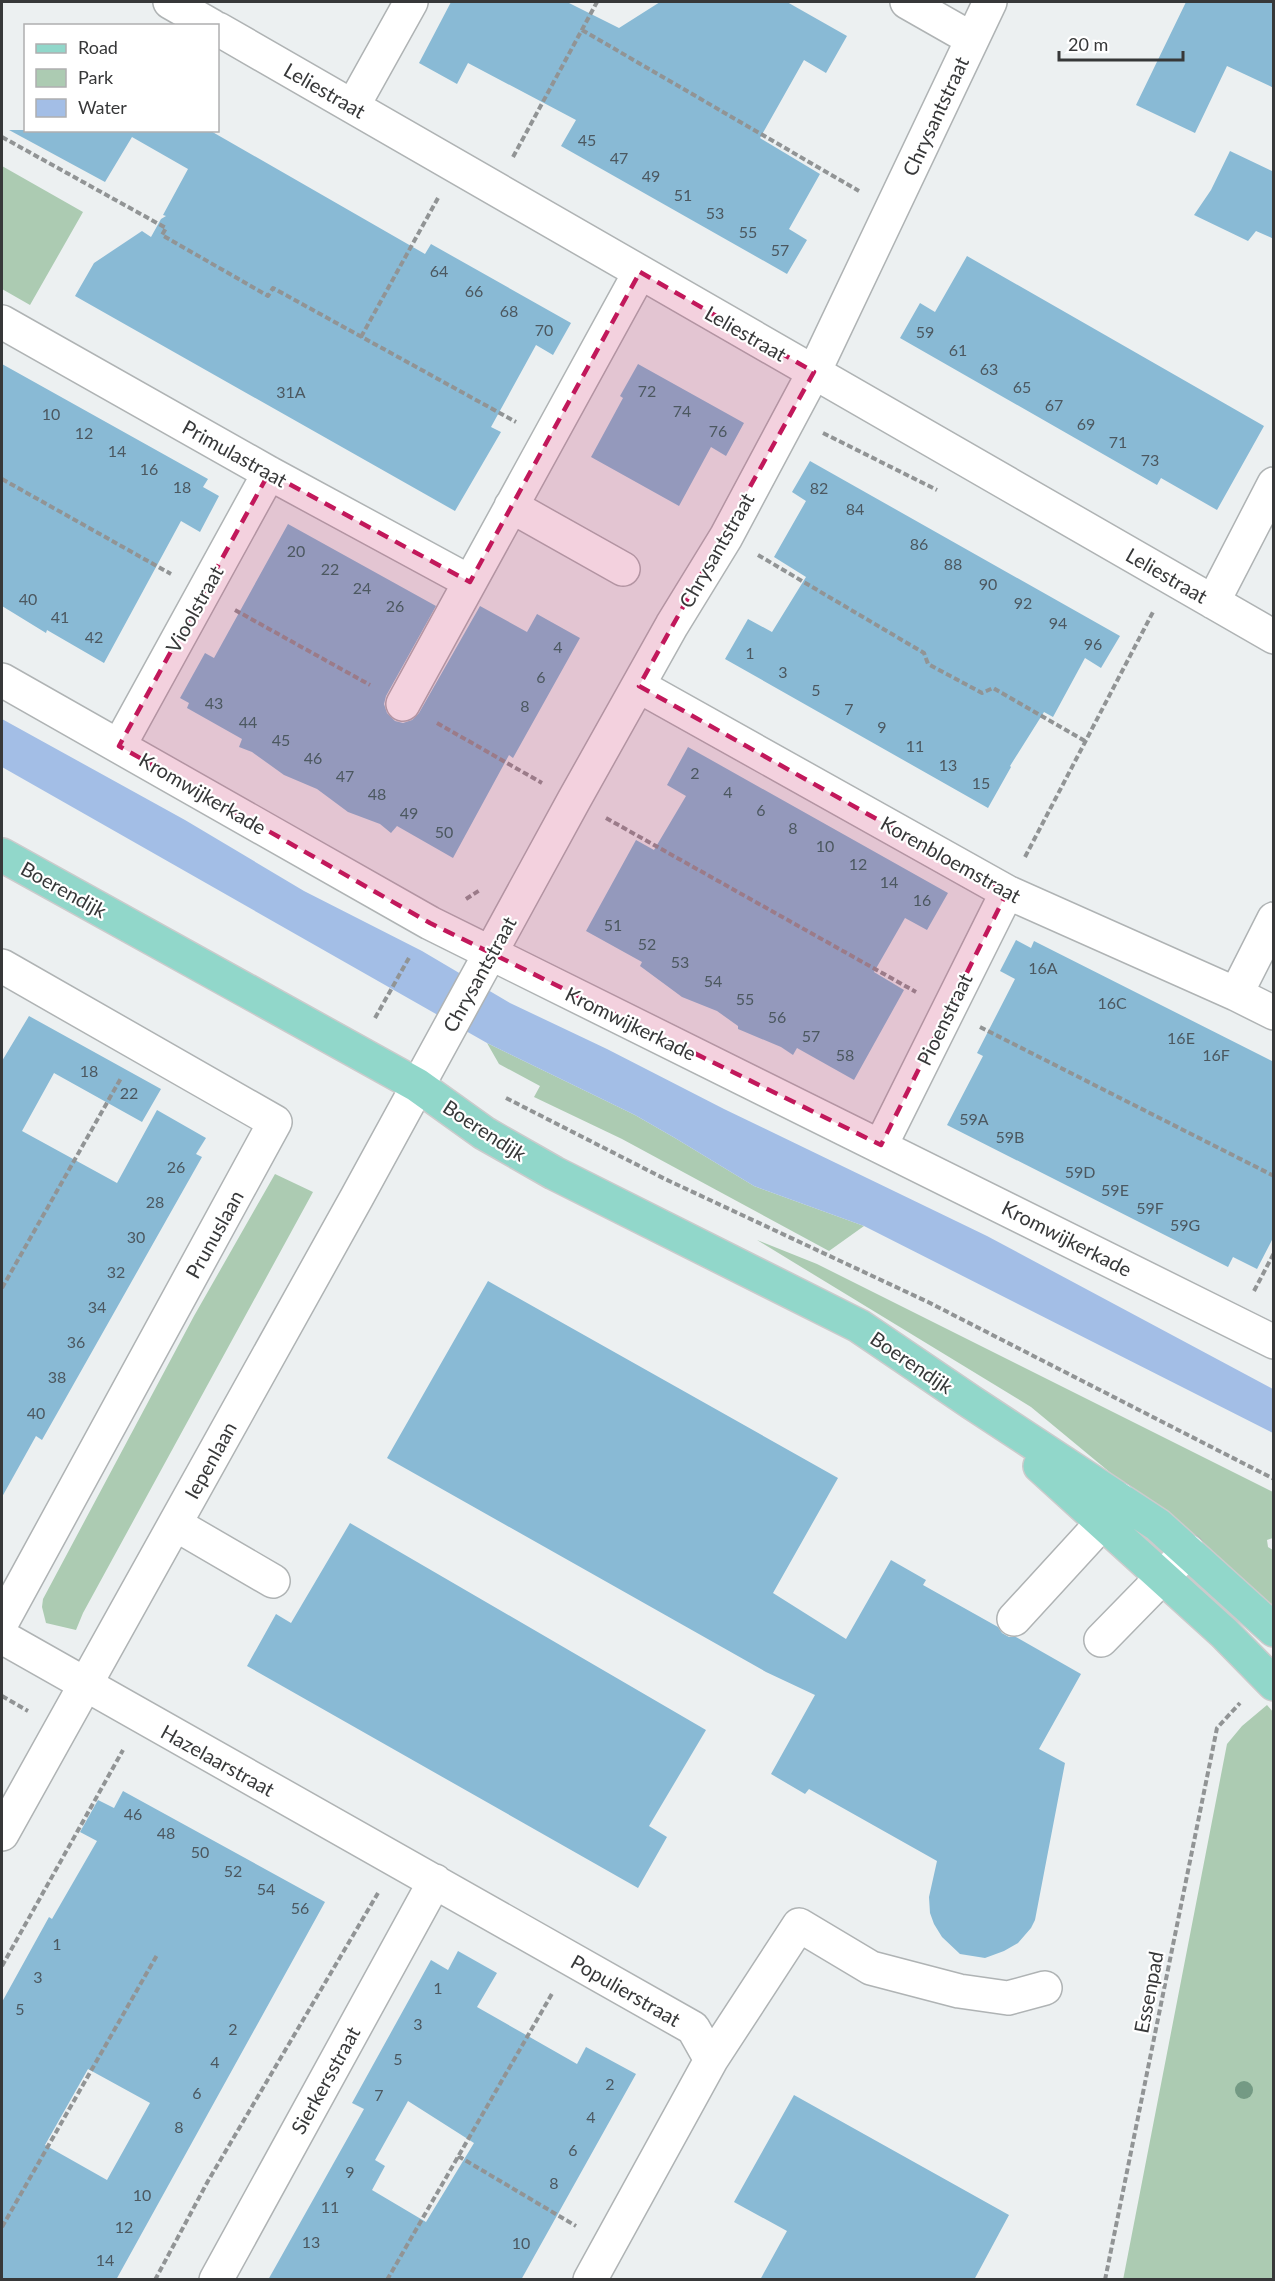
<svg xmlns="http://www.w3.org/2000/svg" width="1275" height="2281" viewBox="0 0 1275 2281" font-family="Lato,sans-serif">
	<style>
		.green { fill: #accbb2 }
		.water { fill: #a3bee6 }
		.building { fill: #89bad5; fill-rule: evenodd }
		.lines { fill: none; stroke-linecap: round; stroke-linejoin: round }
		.minor-casing { stroke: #afb3b4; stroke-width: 36 }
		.major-casing { stroke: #cbcbcc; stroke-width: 36 }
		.path { stroke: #919495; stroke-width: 4; stroke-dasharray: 6 3; stroke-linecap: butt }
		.minor { stroke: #fff; stroke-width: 33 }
		.major { stroke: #91d7ca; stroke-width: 33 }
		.tree { fill: #749a84 }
		.marked { fill: #c2185b; fill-opacity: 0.2; stroke: #c2185b; stroke-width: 4.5; stroke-dasharray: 12 8; stroke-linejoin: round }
		.labels { text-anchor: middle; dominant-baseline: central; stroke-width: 4.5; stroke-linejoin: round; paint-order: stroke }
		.number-label { font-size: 16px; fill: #4c5860 }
		.street-label { font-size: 20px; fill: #373839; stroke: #fff }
	</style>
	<rect width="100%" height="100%" fill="#ecf0f1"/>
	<path class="green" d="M2,166L83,212L30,305L2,289Z
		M487,1043L635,1115L675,1138L754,1186L864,1226L829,1251L622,1139L534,1097L540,1086L499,1064Z
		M275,1174L313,1192L83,1613L76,1630L46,1623L42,1607L43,1599L194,1316Z
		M757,1240L817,1264L1273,1492V1538L1267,1540L1268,1547L1273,1550V1619L1182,1532L1031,1407Z
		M1267,1705L1274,1713L1273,2279L1123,2280L1227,1744L1242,1726Z"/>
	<path class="water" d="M2,719L185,820L304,891L422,951L510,1003L607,1049L724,1109L987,1236L1273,1389V1433L864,1226L754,1186L675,1138L635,1115L487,1043L2,767Z"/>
	<path class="building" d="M451,2H567L619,28L660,2H787L847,36L826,73L804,60L760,138L820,174L789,229L807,240L787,274L561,146L576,120L468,63L457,84L419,63Z
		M1186,2H1274V88L1227,66L1195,133L1136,105Z
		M9,130H209L425,254L431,244L571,323L553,355L536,345L491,427L501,432L455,511L75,296L94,263L142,231L151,237L161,219L166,216L163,215L188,169L132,137L105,182Z
		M1230,151L1274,172V239L1256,231L1248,241L1194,215L1211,190Z
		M967,256L1264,426L1217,510L1161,478L1157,485L900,338L920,303L935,312Z
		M2,364L208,479L203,487L219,496L200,532L181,521L104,663L47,630L46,633L2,606Z
		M638,364L744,423L726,456L711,447L679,506L591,457L623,398L620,396Z
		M810,461L1120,636L1101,668L1085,658L1053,717L1044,712L1010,766L1011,767L988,808L725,659L748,619L772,632L806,577L774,557L806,501L792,492Z
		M288,524L436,606L386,696L384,704L387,713L395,721L403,723L412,720L419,713L480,606L527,632L537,614L580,638L513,758L509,755L453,858L397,826L391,833L380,824L348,812L317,789L284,775L252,752L239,747L242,739L187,708L189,703L180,698L205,653L214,658Z
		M688,747L948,893L927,930L905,918L874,972L904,990L854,1080L797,1048L793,1055L781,1047L738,1029V1026L717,1011L682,997L640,966L642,962L586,931L636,840L654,850L686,796L667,785Z
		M1016,940L1031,948L1034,941L1274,1062V1236L1257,1269L1233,1257L1228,1267L947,1125L983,1056L977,1053L1015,979L1000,971Z
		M29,1016L161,1089L142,1122L54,1073L22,1131L117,1183L157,1110L206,1138L196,1154L202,1157L63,1403L42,1440L36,1436L2,1497V1061Z
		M488,1281L838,1478L773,1593L846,1639L891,1560L926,1580L923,1585L998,1627L1002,1633L1009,1637H1016L1081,1674L1039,1749L1065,1763L1035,1920L1031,1928L1018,1943L1004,1951L985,1958L960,1954L942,1937L934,1924L930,1913L929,1897L937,1861L809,1789L805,1794L771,1774L815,1695L766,1672L387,1458Z
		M350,1523L706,1730L649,1826L667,1837L638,1888L247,1666L276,1614L291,1623Z
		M123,1791L325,1902L116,2280H2V2002L49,1917L52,1919L97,1841L80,1832L98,1800L114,1808ZM88,2069L150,2103L107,2180L45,2145Z
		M458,1951L497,1973L477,2007L577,2064L586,2047L636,2074L521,2280H268L364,2109L352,2103L431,1960L448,1970ZM408,2101L474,2143L426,2222L372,2190L385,2166L375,2160Z
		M794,2095L1009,2215L974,2280H760L787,2231L734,2202Z"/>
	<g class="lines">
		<g class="minor-casing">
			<path id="minor" d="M170,2L212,26
				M907,2L972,39
				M218,29L1274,637
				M353,106L411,2
				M2,322L269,473L470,582
				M511,506L623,569
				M1213,602L1274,484
				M2,680L430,923L1274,1342
				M639,686L1007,892L1236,994L1274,1013
				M403,704L640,272
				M119,746L269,473
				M2,966L275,1122L2,1622
				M1236,994L1274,919
				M881,1145L1007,892
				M175,1524L273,1581
				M1014,1619L1102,1523L1119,1499
				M2,1637L693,2028L711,2060L590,2280
				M1101,1640L1188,1551
				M2,1834L357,1197L574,800L672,625L726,537L814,372L990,2
				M711,2060L799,1925L871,1968L959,1991L1008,1998L1045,1988
				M216,2280L435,1881"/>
		</g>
		<g class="major-casing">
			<path id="major" d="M2,855L417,1085L484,1133L554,1173L859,1326L971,1402L1158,1525L1274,1630
				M1040,1466L1224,1633L1274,1684"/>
		</g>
		<path class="path" d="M582,30L859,191
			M2,137L166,228L162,235L268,296L273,288L516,422
			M513,157L597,2
			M361,337L438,198
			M823,433L937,490
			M2,479L171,574
			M758,555L924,653L928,664L982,693L993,688L1085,741
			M235,610L370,685
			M437,723L542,783
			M606,818L916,992
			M1025,857L1153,612
			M466,899L480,890
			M375,1018L410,956
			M980,1027L1274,1176
			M506,1098L665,1179L928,1302L1274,1479
			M2,1288L121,1078
			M1254,1291L1274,1253
			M2,1696L28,1711
			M2,1966L123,1750
			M458,2156L576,2226
			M2,2227L157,1955
			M155,2280L208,2181L378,1893
			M387,2280L553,1992
			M1105,2280L1217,1728L1240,1703"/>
		<use href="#minor" class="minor"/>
		<use href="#major" class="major"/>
	</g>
	<circle class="tree" cx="1244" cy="2090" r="9"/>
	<path class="marked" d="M640,272L814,372L639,686L1007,892L881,1145L430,923L119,746L269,473L470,582Z"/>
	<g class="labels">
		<g class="number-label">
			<text x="587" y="139">45</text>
			<text x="619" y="157">47</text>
			<text x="651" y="175">49</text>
			<text x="683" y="194">51</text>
			<text x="715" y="212">53</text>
			<text x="748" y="231">55</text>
			<text x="780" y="249">57</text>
			<text x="439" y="270">64</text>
			<text x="474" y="290">66</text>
			<text x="509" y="310">68</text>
			<text x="544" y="329">70</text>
			<text x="925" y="331">59</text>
			<text x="958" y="349">61</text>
			<text x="989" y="368">63</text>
			<text x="1022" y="386">65</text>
			<text x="647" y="390">72</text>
			<text x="291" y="391">31A</text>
			<text x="1054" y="404">67</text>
			<text x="682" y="410">74</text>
			<text x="51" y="413">10</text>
			<text x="1086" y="423">69</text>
			<text x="718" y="430">76</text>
			<text x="84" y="432">12</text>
			<text x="1118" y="441">71</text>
			<text x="117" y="450">14</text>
			<text x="1150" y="459">73</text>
			<text x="149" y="468">16</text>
			<text x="182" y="486">18</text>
			<text x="819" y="487">82</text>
			<text x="855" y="508">84</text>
			<text x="919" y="543">86</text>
			<text x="296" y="550">20</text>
			<text x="953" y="563">88</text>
			<text x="330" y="568">22</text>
			<text x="988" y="583">90</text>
			<text x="362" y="587">24</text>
			<text x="28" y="598">40</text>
			<text x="1023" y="602">92</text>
			<text x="395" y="605">26</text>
			<text x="60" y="616">41</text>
			<text x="1058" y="622">94</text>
			<text x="94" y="636">42</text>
			<text x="1093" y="643">96</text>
			<text x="558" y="646">4</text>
			<text x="750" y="652">1</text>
			<text x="783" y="671">3</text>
			<text x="541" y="676">6</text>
			<text x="816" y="689">5</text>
			<text x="214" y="702">43</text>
			<text x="525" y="705">8</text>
			<text x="849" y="708">7</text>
			<text x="248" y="721">44</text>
			<text x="882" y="726">9</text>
			<text x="281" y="739">45</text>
			<text x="915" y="745">11</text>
			<text x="313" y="757">46</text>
			<text x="948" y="764">13</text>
			<text x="695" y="772">2</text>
			<text x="345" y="775">47</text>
			<text x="981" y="782">15</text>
			<text x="728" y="791">4</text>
			<text x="377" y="793">48</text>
			<text x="761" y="809">6</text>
			<text x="409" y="812">49</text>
			<text x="793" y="827">8</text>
			<text x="444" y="831">50</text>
			<text x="825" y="845">10</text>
			<text x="858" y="863">12</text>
			<text x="889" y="881">14</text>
			<text x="922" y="899">16</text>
			<text x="613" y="924">51</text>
			<text x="647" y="943">52</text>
			<text x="680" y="961">53</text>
			<text x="1043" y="967">16A</text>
			<text x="713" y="980">54</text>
			<text x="745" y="998">55</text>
			<text x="1112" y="1002">16C</text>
			<text x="777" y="1016">56</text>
			<text x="811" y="1035">57</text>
			<text x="1181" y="1037">16E</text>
			<text x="845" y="1054">58</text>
			<text x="1216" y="1054">16F</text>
			<text x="89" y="1070">18</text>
			<text x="129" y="1092">22</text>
			<text x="974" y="1118">59A</text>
			<text x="1010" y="1136">59B</text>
			<text x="176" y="1166">26</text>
			<text x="1080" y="1171">59D</text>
			<text x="1115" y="1189">59E</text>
			<text x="155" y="1201">28</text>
			<text x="1150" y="1207">59F</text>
			<text x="1185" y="1224">59G</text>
			<text x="136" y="1236">30</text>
			<text x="116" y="1271">32</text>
			<text x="97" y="1306">34</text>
			<text x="76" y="1341">36</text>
			<text x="57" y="1376">38</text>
			<text x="36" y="1412">40</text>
			<text x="133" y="1813">46</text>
			<text x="166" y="1832">48</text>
			<text x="200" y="1851">50</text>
			<text x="233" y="1870">52</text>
			<text x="266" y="1888">54</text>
			<text x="300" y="1907">56</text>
			<text x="57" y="1943">1</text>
			<text x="38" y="1976">3</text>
			<text x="438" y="1987">1</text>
			<text x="20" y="2008">5</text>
			<text x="418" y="2023">3</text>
			<text x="233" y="2028">2</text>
			<text x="398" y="2058">5</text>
			<text x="215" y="2061">4</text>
			<text x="610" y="2083">2</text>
			<text x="197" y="2092">6</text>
			<text x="379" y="2094">7</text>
			<text x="591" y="2116">4</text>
			<text x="179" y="2126">8</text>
			<text x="573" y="2149">6</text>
			<text x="350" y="2171">9</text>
			<text x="554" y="2182">8</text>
			<text x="142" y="2194">10</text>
			<text x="330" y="2206">11</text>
			<text x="124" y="2226">12</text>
			<text x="311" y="2241">13</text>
			<text x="521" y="2242">10</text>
			<text x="105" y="2259">14</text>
		</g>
		<g class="street-label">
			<text transform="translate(325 90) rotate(30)">Leliestraat</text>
			<text transform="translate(935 116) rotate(-65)">Chrysantstraat</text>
			<text transform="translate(746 333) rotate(30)">Leliestraat</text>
			<text transform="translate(235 453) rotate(29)">Primulastraat</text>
			<text transform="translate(716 550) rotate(-60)">Chrysantstraat</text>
			<text transform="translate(1167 575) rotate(30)">Leliestraat</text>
			<text transform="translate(194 609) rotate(-61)">Vioolstraat</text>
			<text transform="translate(203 793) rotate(30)">Kromwijkerkade</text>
			<text transform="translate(951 859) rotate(29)">Korenbloemstraat</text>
			<text transform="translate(64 889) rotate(29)">Boerendijk</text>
			<text transform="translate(479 974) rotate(-61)">Chrysantstraat</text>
			<text transform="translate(944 1019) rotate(-64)">Pioenstraat</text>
			<text transform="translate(631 1023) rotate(26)">Kromwijkerkade</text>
			<text transform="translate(485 1130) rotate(33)">Boerendijk</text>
			<text transform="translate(214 1234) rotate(-61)">Prunuslaan</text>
			<text transform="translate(1067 1238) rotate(27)">Kromwijkerkade</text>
			<text transform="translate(912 1362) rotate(34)">Boerendijk</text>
			<text transform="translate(210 1460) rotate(-61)">Iepenlaan</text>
			<text transform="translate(218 1760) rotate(29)">Hazelaarstraat</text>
			<text transform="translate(626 1990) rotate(30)">Populierstraat</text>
			<text transform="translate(1148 1992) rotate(-79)">Essenpad</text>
			<text transform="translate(325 2080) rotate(-61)">Sierkersstraat</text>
		</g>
	</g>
	<rect width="1275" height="2281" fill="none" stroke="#373839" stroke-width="6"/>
	<rect x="24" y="24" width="195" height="108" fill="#ffffff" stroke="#afafb0" stroke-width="1.5"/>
	<rect x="36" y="44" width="30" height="9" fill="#91d7ca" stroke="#afafb0" stroke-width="1.5"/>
	<text x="78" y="54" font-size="18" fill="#373839">Road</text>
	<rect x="36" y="69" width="30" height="18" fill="#accbb2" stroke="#afafb0" stroke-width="1.5"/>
	<text x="78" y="84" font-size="18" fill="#373839">Park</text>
	<rect x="36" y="99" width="30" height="18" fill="#a3bee6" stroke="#afafb0" stroke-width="1.5"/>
	<text x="78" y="114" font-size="18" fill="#373839">Water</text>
	<path d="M1059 51v9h124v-9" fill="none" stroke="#373839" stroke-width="3"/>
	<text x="1068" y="51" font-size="18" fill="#373839" stroke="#ffffff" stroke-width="4.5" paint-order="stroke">20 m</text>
</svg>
